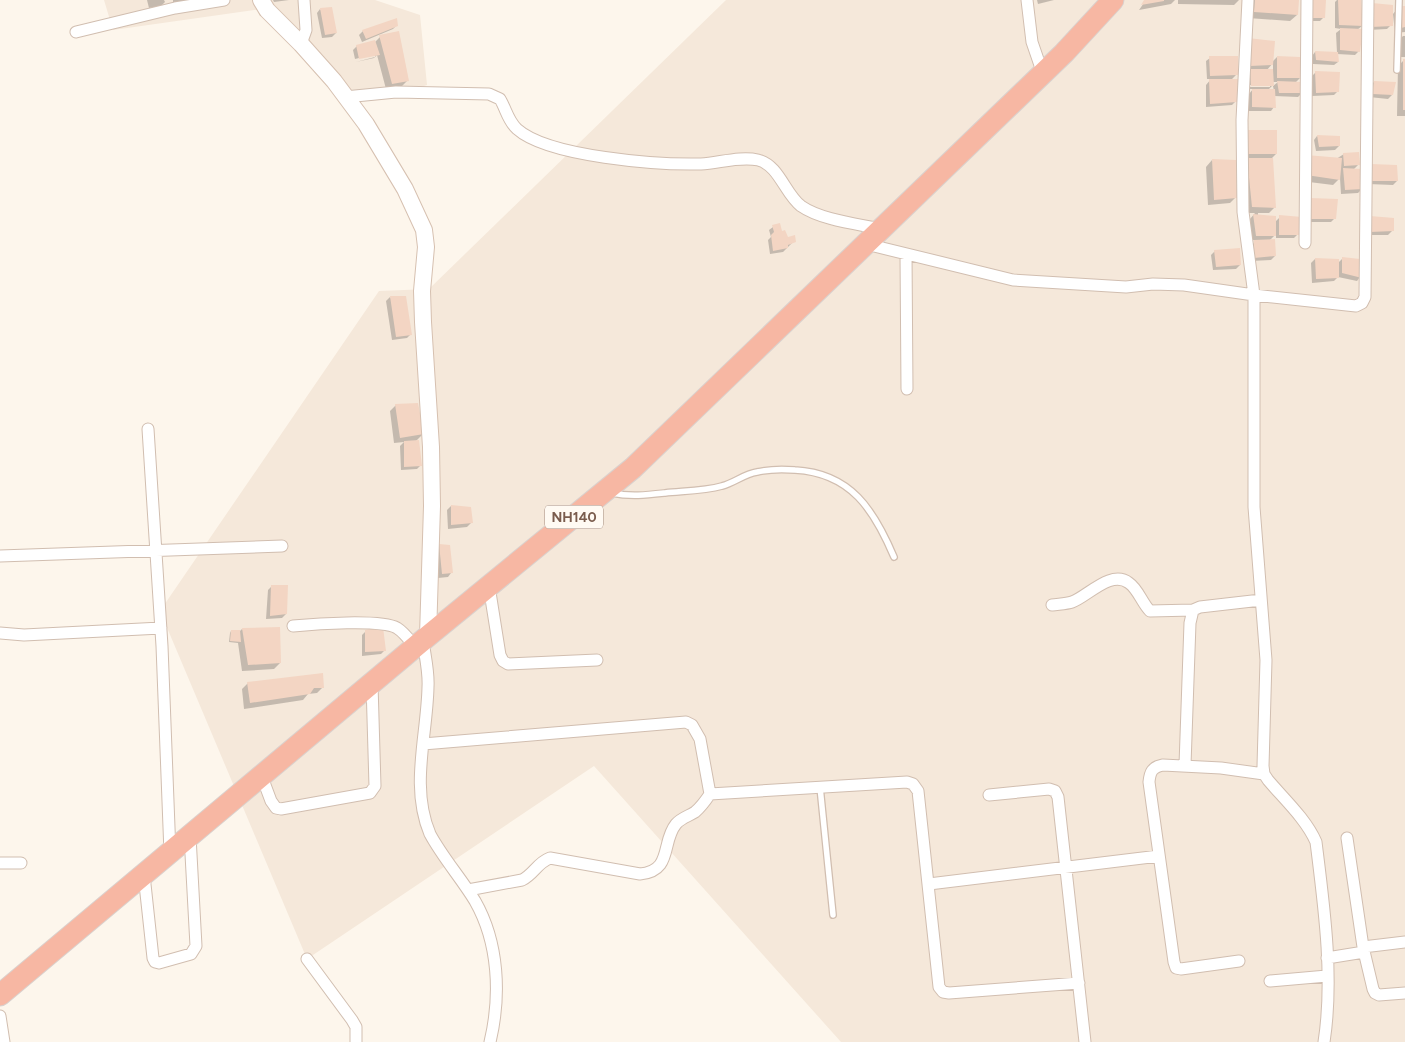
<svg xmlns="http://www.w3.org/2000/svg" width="1405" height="1042" viewBox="0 0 1405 1042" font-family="Figtree,sans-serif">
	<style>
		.residential { fill: #f5e8da }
		.shadow { fill: #0003; fill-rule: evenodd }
		.building { fill: #f3d5c3 }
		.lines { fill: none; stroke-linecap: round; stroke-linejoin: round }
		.lane-casing { stroke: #d1beb0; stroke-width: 8 }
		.street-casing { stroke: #d1beb0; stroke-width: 13 }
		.secondary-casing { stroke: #d6c0b0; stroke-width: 18 }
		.highway-casing { stroke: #dad1cd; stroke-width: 23 }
		.lane { stroke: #fff; stroke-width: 5.5 }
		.street { stroke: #fff; stroke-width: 11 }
		.secondary { stroke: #fff; stroke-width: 16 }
		.highway { stroke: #f7b7a3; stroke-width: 21 }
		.labels { text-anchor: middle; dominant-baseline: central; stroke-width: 4; stroke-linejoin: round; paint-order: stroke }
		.shield { fill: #fffaf3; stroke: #a28b7f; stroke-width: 1 }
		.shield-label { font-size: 14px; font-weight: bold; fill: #7a5c4d }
	</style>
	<rect width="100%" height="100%" fill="#fdf6ec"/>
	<path class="residential" d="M104,0H375L420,15L427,85L389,98H359L262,9L113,30Z
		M726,0H1405V1042H841L594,766L307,959L160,611L379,291L429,289Z"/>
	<path class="shadow" d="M147,0H164L165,2L161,6L149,8Z
		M173,0H196L173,4Z
		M273,0H289L274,2Z
		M1037,0H1054L1038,4Z
		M1146,0H1175L1171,4L1139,10Z
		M1178,0H1239L1234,5L1178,4Z
		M1250,0H1298L1297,15L1290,21L1248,18Z
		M1324,0V17L1320,21H1308Z
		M1337,0H1360L1362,26L1357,30L1359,51L1355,55L1337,54L1338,62L1334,65L1313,64L1312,56L1315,52L1337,53L1336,33L1341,29L1335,28V2Z
		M1399,7H1405V32L1395,33L1393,14Z
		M1369,8L1391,25L1387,29L1368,30Z
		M320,9L336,33L332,37L322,38L317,13Z
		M397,25L393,29L362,42L359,35L363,31Z
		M1403,36H1405V57H1401L1399,40Z
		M380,37L408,80L402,86L386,89L377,55L374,58L356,62L375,57V54L355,59L353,50L357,46L375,42Z
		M1245,43L1272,62L1277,57L1300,78L1295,83L1302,93L1298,97L1274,96V107L1271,111H1249V94L1253,89H1248V87H1270V85H1248L1247,74L1252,69L1246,70ZM1273,63V71H1266ZM1272,82H1278L1273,86L1274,91L1268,90L1272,86Z
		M1210,58L1236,75L1231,80L1236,101L1232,105L1206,107V85L1211,79H1207L1206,61Z
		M1404,60H1405V116H1397L1398,66Z
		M1316,72L1338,91L1334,95L1312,96V76Z
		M1374,82L1392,95L1388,99L1369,97L1370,86Z
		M1317,136L1339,146L1335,150L1316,151L1314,140Z
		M1240,137L1276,154L1272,158L1275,207L1269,213H1258V215L1275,222L1280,217L1298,234L1294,238H1276V234L1270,240L1275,256L1271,260L1251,261V246L1257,240H1252L1250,219L1255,213H1246Z
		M1344,154L1358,165L1353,170L1362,189L1358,193L1341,194L1340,178L1333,185L1301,181Z
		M1212,160L1236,197L1230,203L1208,205L1206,167Z
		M1367,170L1397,181L1393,185L1368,184Z
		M1306,203L1335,218L1331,222H1307Z
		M1366,221L1392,231L1388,235H1367Z
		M773,227L787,239L794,241L783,252L770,254L768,240L771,237L769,230Z
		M1215,251L1240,265L1236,269L1213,270L1211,255Z
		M1315,259L1338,263L1342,259L1360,277L1357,281L1338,277L1334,281L1312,283L1311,263Z
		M390,297L411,334L407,338L392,340L386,301Z
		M396,405L423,434L415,442L421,465L417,469L401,470L400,446L404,442L394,443L390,411Z
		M451,506L471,523L467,527L448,529L447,510Z
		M440,545L451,573L448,577L438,578L436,549Z
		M272,586L286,614L282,618L266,619L268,590Z
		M242,629L280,663L274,669L242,671L238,643L229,642L230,633L231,631H240Z
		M366,631L385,650L381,654L362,656V635Z
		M248,683L323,687L317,693L308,694L303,700L244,709L242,689Z"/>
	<path class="building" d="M1144,0H1164V1L1141,5Z
		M1255,0H1299L1298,15L1254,12Z
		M1312,0H1326L1325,18H1312Z
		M1338,0H1361L1363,26L1339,25Z
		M1372,3L1393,5V26L1371,27Z
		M1399,6H1405V27L1401,28Z
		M332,7L337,33L325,35L320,8Z
		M397,18L398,26L366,39L362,30Z
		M1340,28L1363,29L1360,52L1340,50Z
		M399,31L409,81L392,84L379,35Z
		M1248,38L1275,41L1273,65L1250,66Z
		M375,40L380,55L359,59L356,45Z
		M1315,51L1338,52L1339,62L1316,60Z
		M1209,56H1238V75L1210,76Z
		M1277,56L1300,57L1301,78H1277Z
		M1403,59H1405V110H1403Z
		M1250,69H1273L1274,86H1251Z
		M1315,71L1340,72L1339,92L1316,93Z
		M1209,79H1238L1237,102L1210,104Z
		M1277,81L1303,82V93H1279Z
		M1374,81L1396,82L1393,95L1372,94Z
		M1252,89H1275L1276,108L1252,107Z
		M1246,130H1277V154H1247Z
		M1317,135L1340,136V146L1319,147Z
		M1359,152L1360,165L1344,166L1343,153Z
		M1306,155L1342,158L1340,180L1306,175Z
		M1247,158H1273L1276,208L1252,207Z
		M1212,159L1236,160L1237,198L1214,200Z
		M1371,164L1397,165L1398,181H1371Z
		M1343,168L1362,169L1363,189L1345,190Z
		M1310,198L1338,199L1336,219H1310Z
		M1253,214L1276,216V236H1256Z
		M1279,215L1302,217L1300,235H1279Z
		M1370,216L1394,218V231L1370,232Z
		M780,223L782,231L785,230L788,237L795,235L796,242L788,245V248L773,251L771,235L774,232L772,225Z
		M1275,239L1276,256L1254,258V240Z
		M1240,248L1241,265L1216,267L1214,250Z
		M1342,257L1360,259L1362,278L1342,273Z
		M1315,258L1339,259V278L1316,279Z
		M390,296H406L412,335L396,337Z
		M418,403L424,434L400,438L395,404Z
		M419,440L422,466L404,467V441Z
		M451,505L471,507L473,523L451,525Z
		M439,544L450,545L453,573L442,574Z
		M271,585H288L287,614L270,616Z
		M280,627L281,663L248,665L242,628Z
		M383,627L386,651L365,652V630Z
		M231,630H240L241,642L230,641Z
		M323,673L324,688H314L310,694L250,703L247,682Z"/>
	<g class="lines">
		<g class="lane-casing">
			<path id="lane" d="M1397,70L1399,0
				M612,493C630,497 647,495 665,493C684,491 704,491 722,486C734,483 744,474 757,472C770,469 783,469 795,470C851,473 874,510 894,557
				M820,787L833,915"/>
		</g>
		<g class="street-casing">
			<path id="street" d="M1027,0L1032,42L1043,74
				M1248,0L1242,120L1243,212L1254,295V507L1266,660L1263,766L1264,774L1268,780C1284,799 1306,819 1316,842C1324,906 1334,978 1324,1042
				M76,32L175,8L224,0
				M301,44L306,30L304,0
				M345,97L396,92L489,94L500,99C506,109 508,121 517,129C548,157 659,165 701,164C719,163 740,156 758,160C779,165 785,194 801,206C821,220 858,224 881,229
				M1305,243L1307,0
				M866,244L1013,280L1126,287L1153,284L1184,285L1254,295L1356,306L1362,303L1365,297L1368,0
				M906,254L907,389
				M148,429L162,646L170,853
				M0,556L282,546
				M489,586L500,655L503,661L508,664L597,660
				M1052,605C1058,604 1066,604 1072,602C1087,597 1111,569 1129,583C1138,589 1142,603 1150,611L1193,610
				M293,626C314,624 381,619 397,628C405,633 410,641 416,648
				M0,633L24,635L161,628
				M423,641C425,656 429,672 428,687C427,736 410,787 430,834C443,858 461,878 475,901C499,943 501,996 490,1042
				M423,744L686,722L692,725L700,739L710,794L907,782L913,784L918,791L939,987L943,992L949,993L1079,983
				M1185,765L1190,623L1193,610L1200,607L1261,600
				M262,777L271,801L276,808L281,809L370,793L375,786L372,684
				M989,795L1049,789L1055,791L1058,797L1085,1042
				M1347,838L1363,947L1373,989L1375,993L1379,995L1405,993
				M0,863H21
				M144,875L153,958L155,962L159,963L191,954L196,946L190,836
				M929,884L1159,856
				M468,890L522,880C534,874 537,863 550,858L640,874C673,871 661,842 676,824C681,818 689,816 695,812C701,807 706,800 710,794
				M1363,947L1405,942
				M1327,958L1364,952
				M307,959L352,1020L356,1027V1042
				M1239,961L1181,969L1176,968L1174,962L1149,782C1150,772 1152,767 1163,765L1221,768L1264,774
				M1270,981L1327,976
				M0,1016L4,1042"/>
		</g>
		<g class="secondary-casing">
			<path id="secondary" d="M261,0L267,10L301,44L334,81L366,124L405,189L424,230L426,247L422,291L423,322L431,447L432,506L428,636"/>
		</g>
		<g class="highway-casing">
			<path id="highway" d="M0,995L428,636L633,468L1064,53L1113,0"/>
		</g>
		<use href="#lane" class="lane"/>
		<use href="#street" class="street"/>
		<use href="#secondary" class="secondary"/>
		<use href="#highway" class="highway"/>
	</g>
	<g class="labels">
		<rect class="shield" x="545" y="505.5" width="58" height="23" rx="4"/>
		<g class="shield-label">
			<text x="574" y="517">NH140</text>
		</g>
	</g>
</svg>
